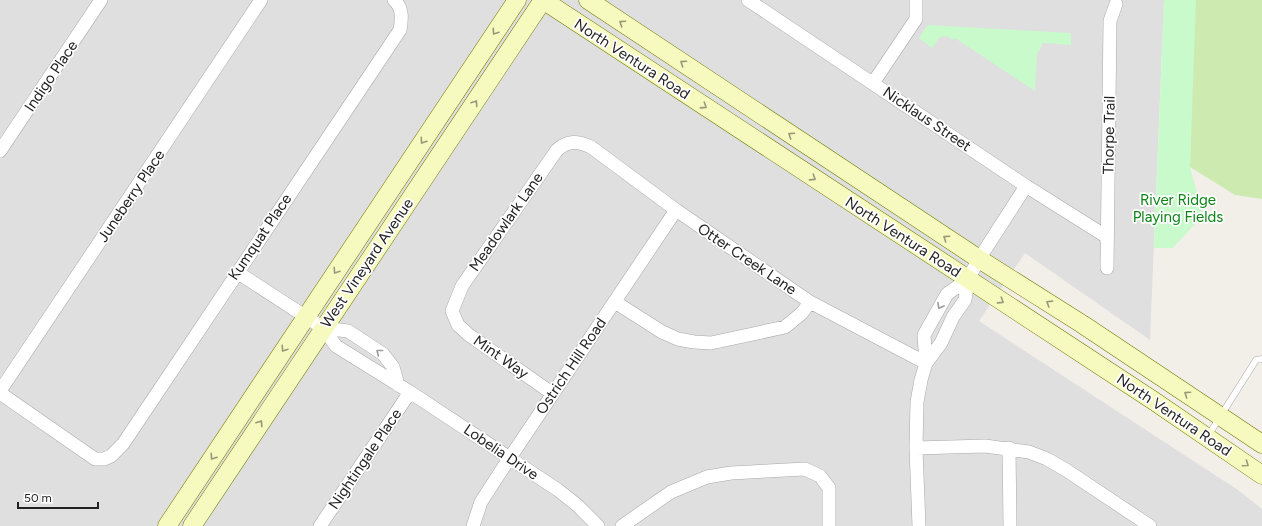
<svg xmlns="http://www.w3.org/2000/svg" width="1262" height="526" viewBox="0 0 1262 526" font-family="Figtree,sans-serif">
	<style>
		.residential { fill: #e0dfdf }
		.grass { fill: #cdebb0 }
		.park { fill: #c8facc }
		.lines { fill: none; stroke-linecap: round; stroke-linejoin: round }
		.lane-casing { stroke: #a9a9a9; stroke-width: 7 }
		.street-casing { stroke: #a9a9a9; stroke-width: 14 }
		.secondary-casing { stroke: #707d05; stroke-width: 19 }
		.lane { stroke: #fff; stroke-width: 6 }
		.street { stroke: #fff; stroke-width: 13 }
		.secondary { stroke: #f7fabf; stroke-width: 18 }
		.oneway { stroke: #979978 }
		.oneway2 { stroke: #9c9c9c }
		.labels { text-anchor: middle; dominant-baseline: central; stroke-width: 3.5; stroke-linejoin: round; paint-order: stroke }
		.street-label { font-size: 15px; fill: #222; stroke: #fff }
		.park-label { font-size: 15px; fill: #0c8416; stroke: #fff }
	</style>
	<rect width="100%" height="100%" fill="#f2efe9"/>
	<path class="residential" d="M0,0H1164L1150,340L1025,253L979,321L1238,490L1262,509V526H0Z"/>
	<path class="grass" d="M1193,0H1262V199L1235,195L1190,167Z"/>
	<path class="park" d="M1164,0H1196L1190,167L1203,215L1173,248H1154Z
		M928,25L1071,33V45L1043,43L1037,54L1035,91L955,38L953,40L946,36L940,37L932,48L919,38Z"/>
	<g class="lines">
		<g class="lane-casing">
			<path id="lane" d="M1208,436L1256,360L1262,359"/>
		</g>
		<g class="street-casing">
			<path id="street" d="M748,0L1026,186L1107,237
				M873,83L916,19V0
				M0,151L101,0
				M1107,268L1110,21L1116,4
				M237,272L323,328L336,346L410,392L558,490L577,505L598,526
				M615,302L662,332L678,339L694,342L711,343L785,327L802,313L810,302
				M323,328L348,331L383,354L393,367L398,385
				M926,363L924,335L947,294L968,279
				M0,391L261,0
				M0,393L95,459H104L111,456L123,444L400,30C402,19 403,8 394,0
				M553,394L469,335L458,325L452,311L462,286L557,150C568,140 578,141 591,147L676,210L810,302L926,363
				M916,448L985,446L1029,452L1047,459L1066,470L1150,526
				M1009,448L1010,526
				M320,526L410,392
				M473,526L481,502L501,471L676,210
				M622,526L671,492L707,477L731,473L805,469L820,476L829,488V526
				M919,526L916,448L917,402L921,380L926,363L941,343L953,317L965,300L968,279L979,259L1026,186"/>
		</g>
		<g class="secondary-casing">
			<path id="secondary" d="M543,0L1154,401L1262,475
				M588,0L979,259L1082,324L1262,444
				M167,526L517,0
				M192,526L543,0"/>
		</g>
		<use href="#lane" class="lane"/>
		<use href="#street" class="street"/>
		<use href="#secondary" class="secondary"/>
	</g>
	<defs><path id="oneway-chevron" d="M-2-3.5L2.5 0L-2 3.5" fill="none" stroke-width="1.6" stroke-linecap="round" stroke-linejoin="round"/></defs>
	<g class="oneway">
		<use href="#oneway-chevron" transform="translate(622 23) rotate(-146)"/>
		<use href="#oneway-chevron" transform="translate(495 32) rotate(124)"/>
		<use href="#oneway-chevron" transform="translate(683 63) rotate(-146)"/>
		<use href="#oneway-chevron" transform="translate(475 103) rotate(-56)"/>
		<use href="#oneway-chevron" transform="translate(704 106) rotate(33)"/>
		<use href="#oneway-chevron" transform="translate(791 135) rotate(-146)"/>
		<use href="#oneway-chevron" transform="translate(423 141) rotate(124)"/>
		<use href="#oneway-chevron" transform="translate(813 178) rotate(33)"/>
		<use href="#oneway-chevron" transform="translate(946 238) rotate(-146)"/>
		<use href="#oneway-chevron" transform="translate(336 271) rotate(124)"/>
		<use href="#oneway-chevron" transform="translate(1001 301) rotate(33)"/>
		<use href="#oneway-chevron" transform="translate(1049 303) rotate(-148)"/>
		<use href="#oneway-chevron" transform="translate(284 349) rotate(124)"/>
		<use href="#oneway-chevron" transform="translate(1187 394) rotate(-146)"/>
		<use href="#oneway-chevron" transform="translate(260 423) rotate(-57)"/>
		<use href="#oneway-chevron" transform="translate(213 457) rotate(124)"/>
		<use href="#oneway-chevron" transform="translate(1246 464) rotate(35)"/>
	</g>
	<g class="oneway2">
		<use href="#oneway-chevron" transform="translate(940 306) rotate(119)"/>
		<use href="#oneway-chevron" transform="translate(379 352) rotate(-142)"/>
	</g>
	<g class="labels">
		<g class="street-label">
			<text transform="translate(632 59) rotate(33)">North Ventura Road</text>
			<text transform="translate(51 76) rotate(-56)">Indigo Place</text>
			<text transform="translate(927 119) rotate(34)">Nicklaus Street</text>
			<text transform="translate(1109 135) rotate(-89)">Thorpe Trail</text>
			<text transform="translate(131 196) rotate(-56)">Juneberry Place</text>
			<text transform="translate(506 222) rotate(-55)">Meadowlark Lane</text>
			<text transform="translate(260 237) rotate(-56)">Kumquat Place</text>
			<text transform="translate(903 237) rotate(33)">North Ventura Road</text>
			<text transform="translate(747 259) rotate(34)">Otter Creek Lane</text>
			<text transform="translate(367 263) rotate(-56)">West Vineyard Avenue</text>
			<text transform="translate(501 357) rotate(35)">Mint Way</text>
			<text transform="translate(571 366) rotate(-56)">Ostrich Hill Road</text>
			<text transform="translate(1174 415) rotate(34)">North Ventura Road</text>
			<text transform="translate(501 452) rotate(34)">Lobelia Drive</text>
			<text transform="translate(365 459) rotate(-56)">Nightingale Place</text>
		</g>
		<g class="park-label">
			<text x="1178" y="200">River Ridge<tspan x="1178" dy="17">Playing Fields</tspan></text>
		</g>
	</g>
	<path d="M18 502v6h80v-6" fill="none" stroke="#222222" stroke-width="2"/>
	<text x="24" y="502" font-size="12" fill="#222222" stroke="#ffffff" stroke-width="3" paint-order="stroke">50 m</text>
</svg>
